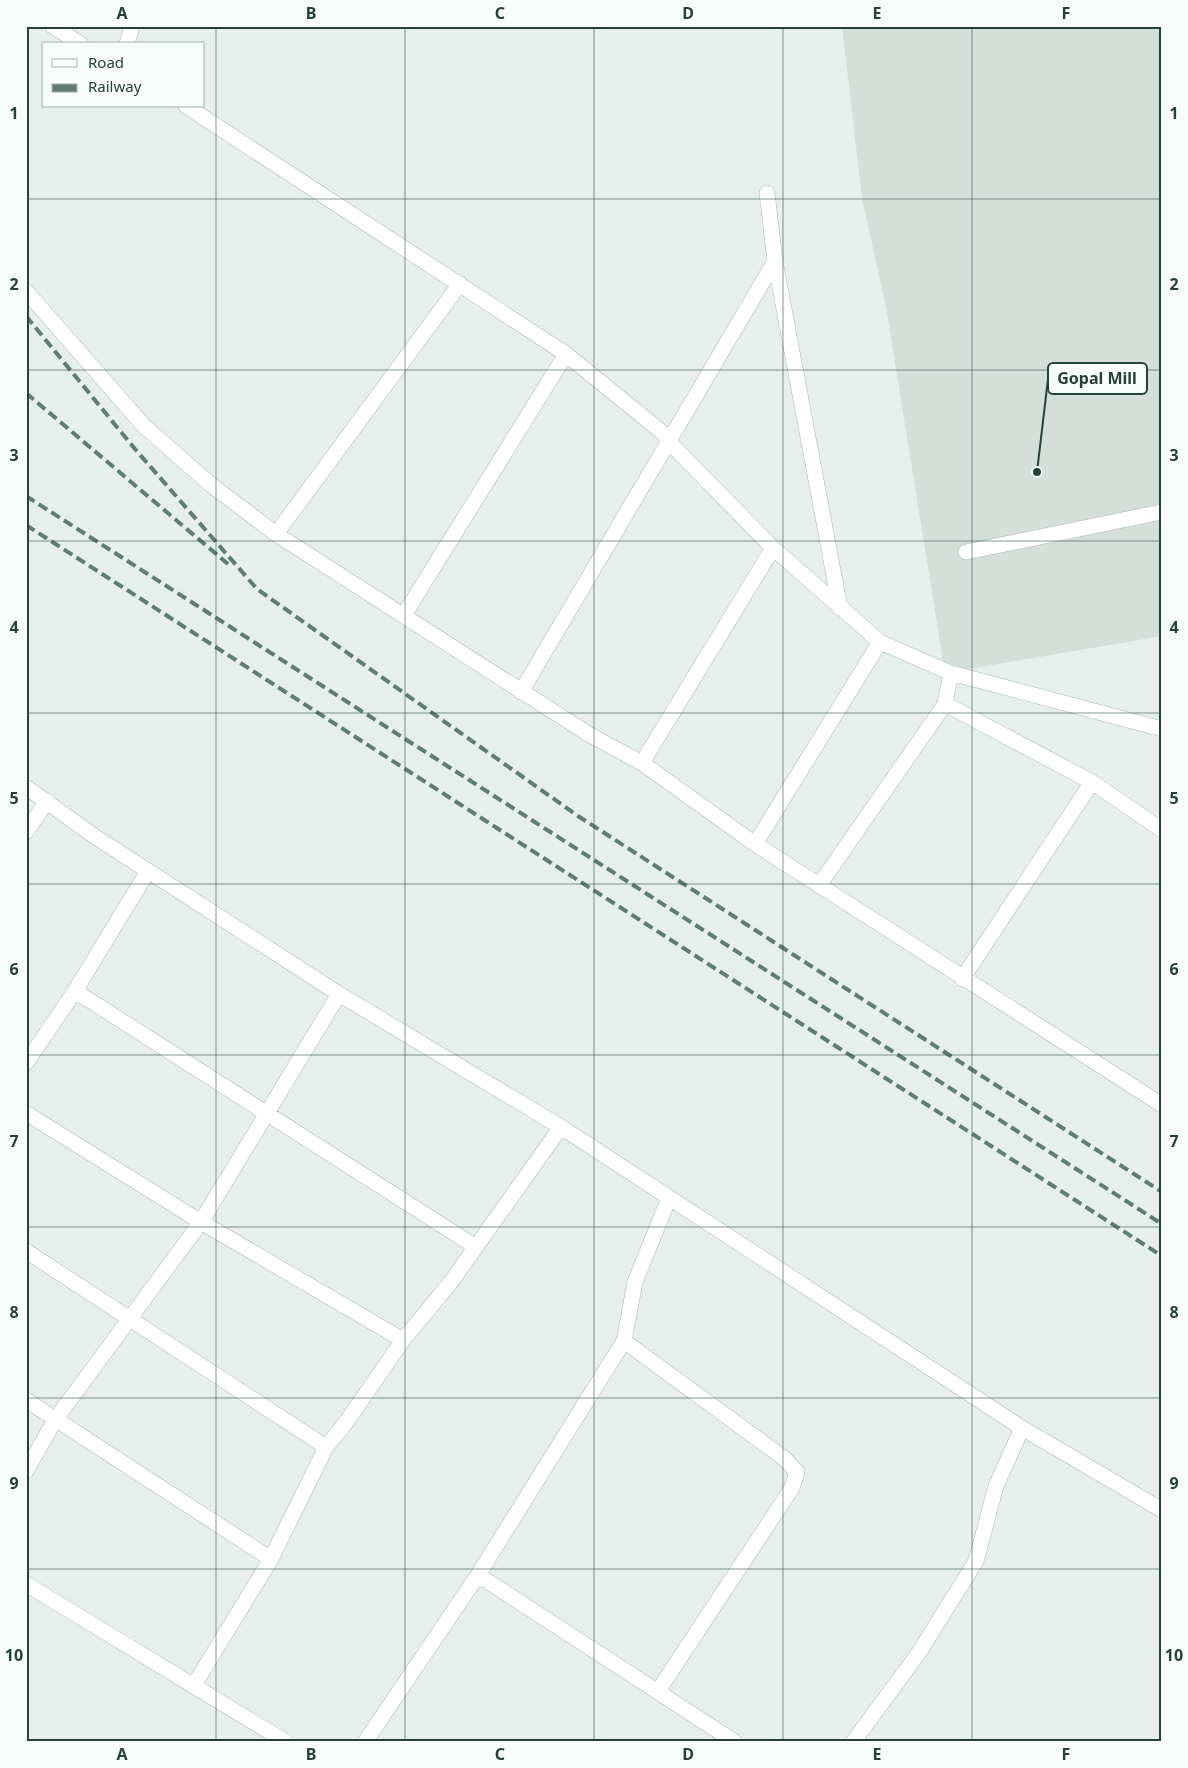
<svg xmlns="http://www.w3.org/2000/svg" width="1188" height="1768" viewBox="0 0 1188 1768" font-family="'Noto Sans',sans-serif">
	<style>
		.built { fill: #d4dfda }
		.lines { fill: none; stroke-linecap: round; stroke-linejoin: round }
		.minor-casing { stroke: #a8b8b2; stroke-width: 16 }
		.minor { stroke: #fff; stroke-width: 15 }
		.rail { stroke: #5f7d75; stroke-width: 4; stroke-dasharray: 10 5; stroke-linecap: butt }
		.grid { fill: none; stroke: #24423a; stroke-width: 1; stroke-opacity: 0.55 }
		.leader { fill: none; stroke: #24423a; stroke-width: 2 }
		.callout-dot { fill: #24423a; stroke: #f7fbf9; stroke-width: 2 }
		.callout { fill: #f7fbf9; stroke: #24423a; stroke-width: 2 }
		.callout-label { font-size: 16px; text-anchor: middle; font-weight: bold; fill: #24423a }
		.neatline { fill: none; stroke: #24423a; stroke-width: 2 }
		.grid-label { font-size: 16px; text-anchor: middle; font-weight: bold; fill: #24423a }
	</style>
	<rect width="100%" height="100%" fill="#e6efeb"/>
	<path class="built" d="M842,26H1162V636L945,673L886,307L862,198Z"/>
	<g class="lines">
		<g class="minor-casing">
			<path id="minor" d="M52,26L81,44
				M127,44L132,26
				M186,106L566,354L663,433L670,443L773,548L880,642L951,673L1162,729
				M767,193L775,261L840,608
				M26,291L144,426L210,484L276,534L590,735L642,763L755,844L1162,1105
				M276,534L460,284
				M966,552L1162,512
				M404,615L566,354
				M521,692L775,261
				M945,704L1092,782L1162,830
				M642,763L773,548
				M26,787L94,836L339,994L561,1127L1022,1428L1162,1510
				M26,832L47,801
				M755,844L880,642
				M820,884L945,704L951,673
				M962,979L1092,782
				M75,991L476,1247
				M26,1063L75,991L148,871
				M26,1113L201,1222L403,1340
				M26,1251L326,1447
				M624,1341L785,1459L797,1472L792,1488L658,1691
				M26,1400L271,1559
				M26,1471L55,1420L201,1222L339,994
				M478,1575L735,1742
				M26,1584L286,1742
				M194,1685L271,1559L326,1447L347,1421L403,1340L451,1282L561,1127
				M365,1742L478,1575L624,1341L635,1282L669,1198
				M853,1742L918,1654L976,1561L996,1486L1022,1428"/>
		</g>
		<use href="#minor" class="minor"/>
		<path class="rail" d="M26,316L135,449L257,589L578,816L1162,1192
			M26,393L228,564
			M26,496L1162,1224
			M26,525L1162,1256"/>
	</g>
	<path class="grid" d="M216,26V1742M405,26V1742M594,26V1742M783,26V1742M972,26V1742M26,199H1162M26,370H1162M26,541H1162M26,713H1162M26,884H1162M26,1055H1162M26,1227H1162M26,1398H1162M26,1569H1162"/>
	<path class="leader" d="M1037 472L1048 379"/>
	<circle class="callout-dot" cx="1037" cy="472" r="5"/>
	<rect class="callout" x="1048" y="363" width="99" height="31" rx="5"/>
	<g class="callout-label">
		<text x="1097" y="384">Gopal Mill</text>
	</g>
	<rect width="1188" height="1768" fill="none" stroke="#f7fbf9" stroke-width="55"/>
	<rect x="42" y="42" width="162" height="65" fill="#f7fbf9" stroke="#a3b1ad"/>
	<rect x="52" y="59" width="25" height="8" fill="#ffffff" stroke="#a3b1ad"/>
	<text x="88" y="68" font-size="15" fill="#24423a">Road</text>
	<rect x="52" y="84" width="25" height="8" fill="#5f7d75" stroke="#a3b1ad"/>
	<text x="88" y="92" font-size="15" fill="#24423a">Railway</text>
	<rect x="28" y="28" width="1132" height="1712" class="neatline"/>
	<g class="grid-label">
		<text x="122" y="19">A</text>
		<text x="311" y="19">B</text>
		<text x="500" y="19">C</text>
		<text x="688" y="19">D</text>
		<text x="877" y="19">E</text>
		<text x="1066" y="19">F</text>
		<text x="14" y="119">1</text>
		<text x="1174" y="119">1</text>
		<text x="14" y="290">2</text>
		<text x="1174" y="290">2</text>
		<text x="14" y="461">3</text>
		<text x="1174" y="461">3</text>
		<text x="14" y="633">4</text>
		<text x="1174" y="633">4</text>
		<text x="14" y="804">5</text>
		<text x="1174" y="804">5</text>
		<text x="14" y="975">6</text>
		<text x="1174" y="975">6</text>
		<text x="14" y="1147">7</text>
		<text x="1174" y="1147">7</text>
		<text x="14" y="1318">8</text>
		<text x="1174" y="1318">8</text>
		<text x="14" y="1489">9</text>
		<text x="1174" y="1489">9</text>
		<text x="14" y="1661">10</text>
		<text x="1174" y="1661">10</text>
		<text x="122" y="1760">A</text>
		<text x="311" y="1760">B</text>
		<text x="500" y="1760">C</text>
		<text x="688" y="1760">D</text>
		<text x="877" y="1760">E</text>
		<text x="1066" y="1760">F</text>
	</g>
</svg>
